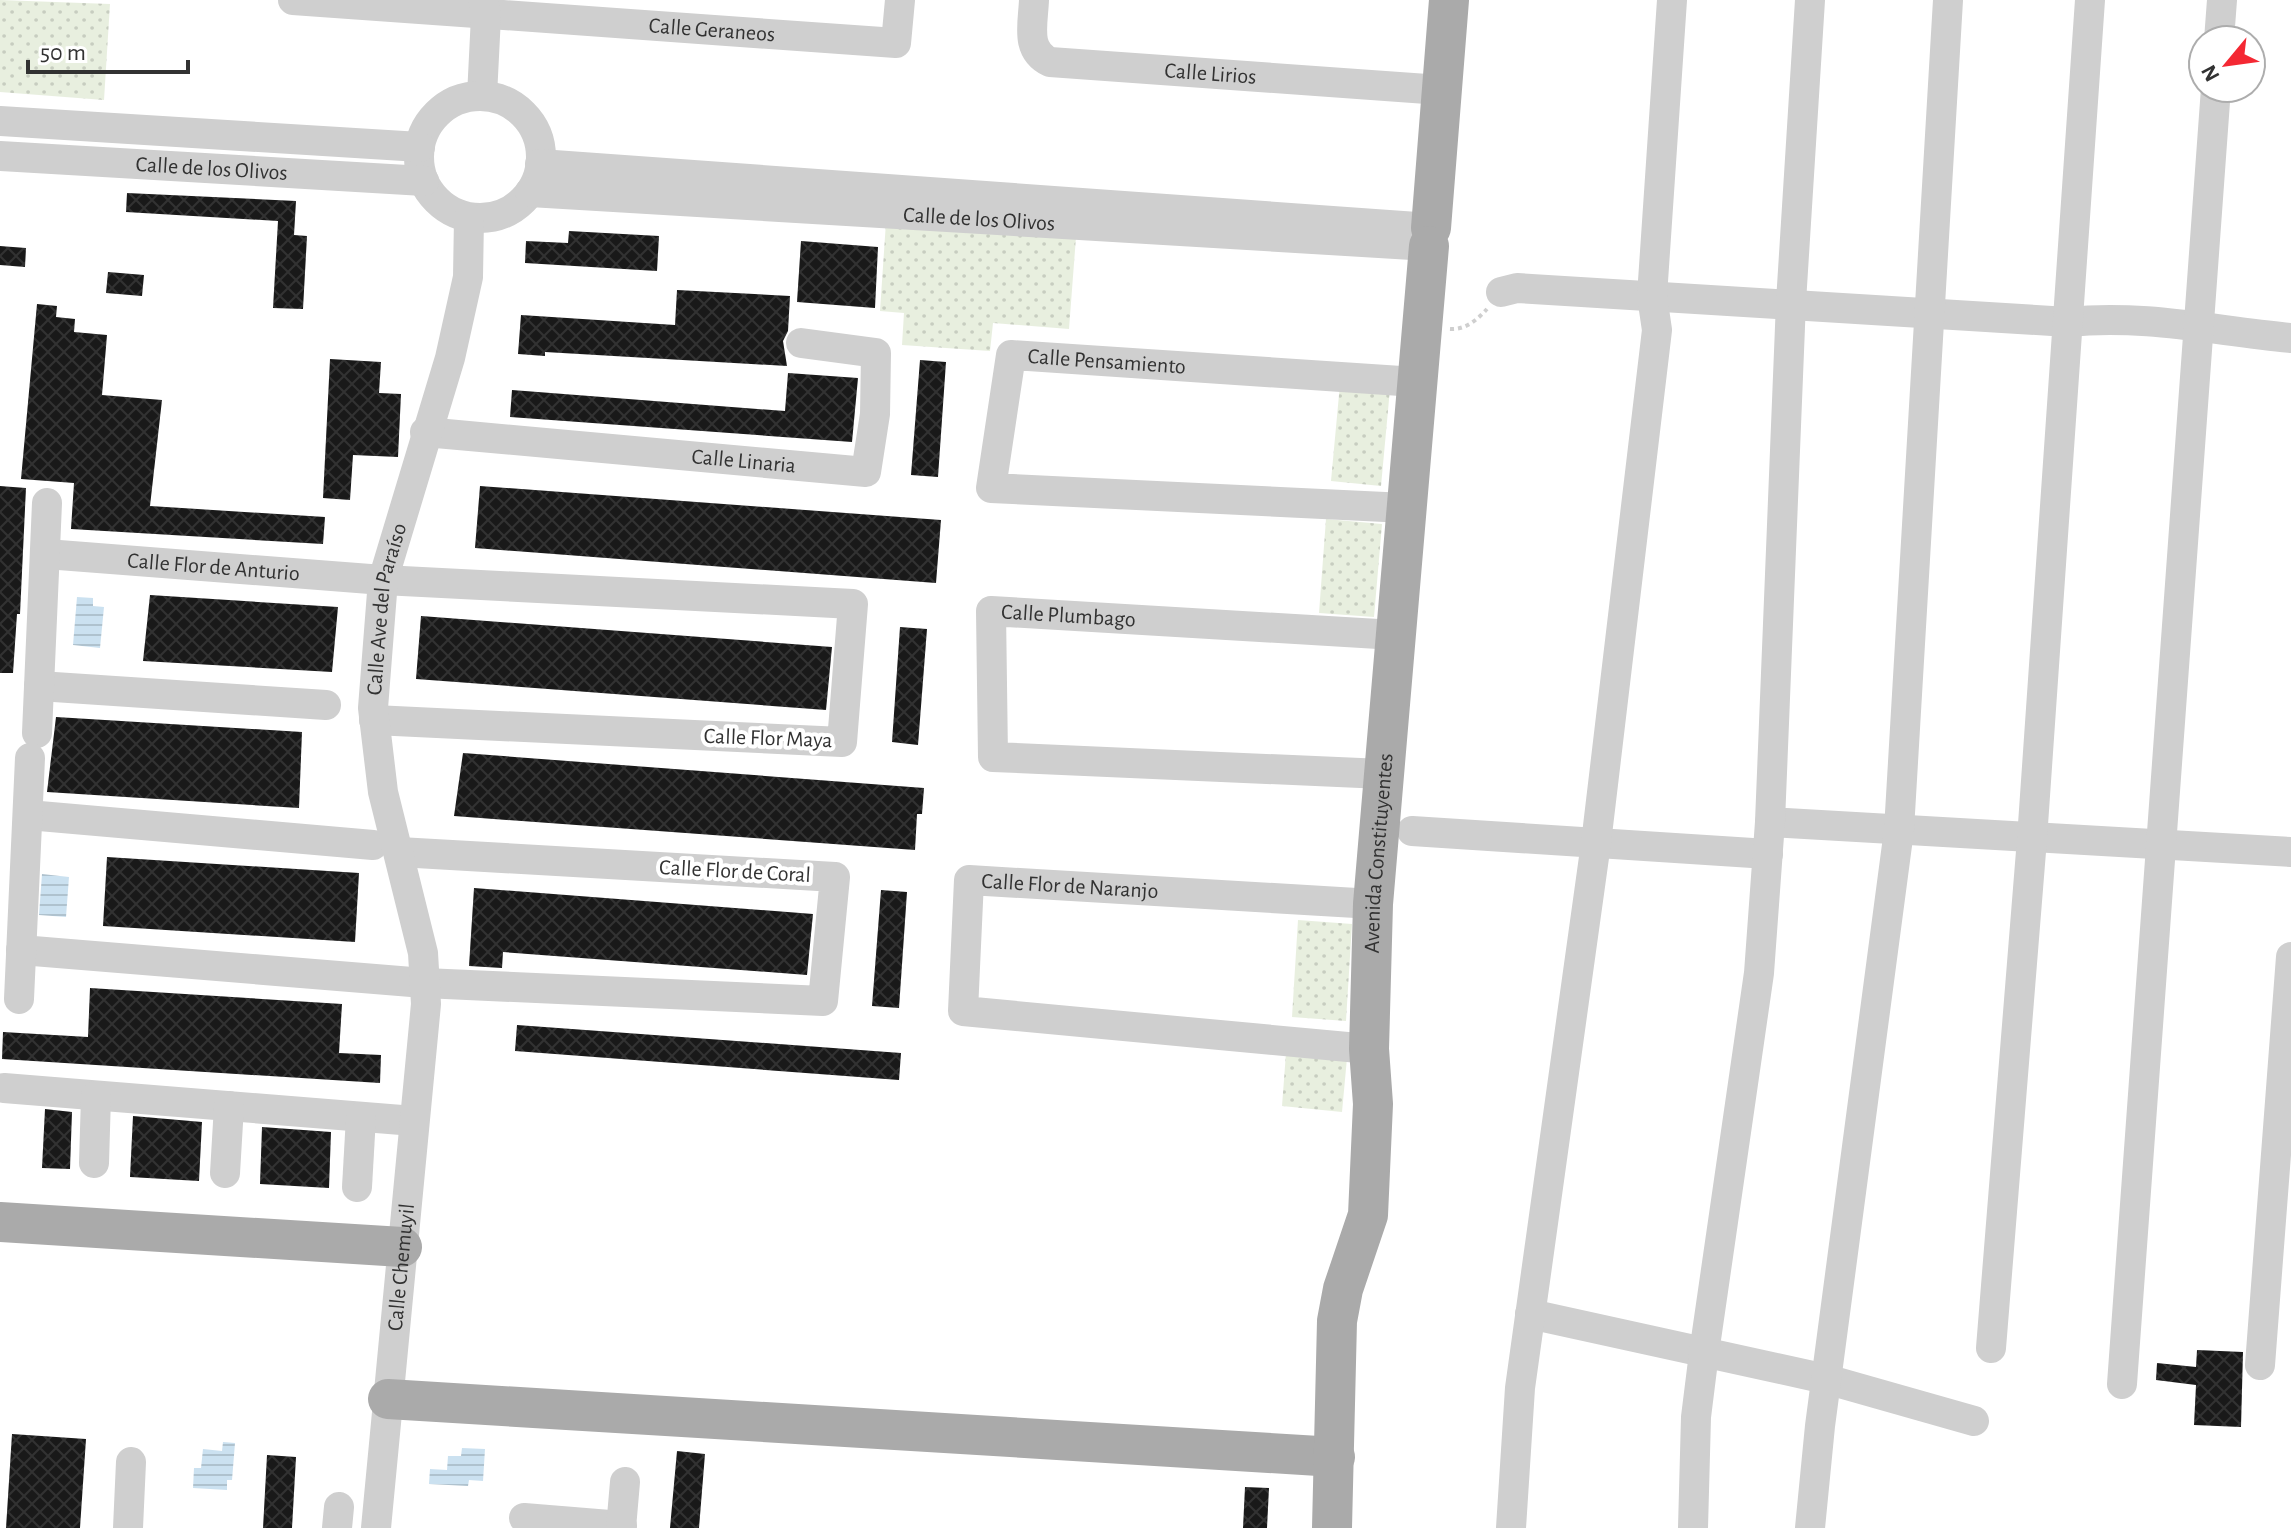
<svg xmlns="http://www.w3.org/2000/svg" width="2291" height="1528" viewBox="0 0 2291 1528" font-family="'Alegreya Sans',sans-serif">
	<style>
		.park { fill: url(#park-dots) }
		.water { fill: url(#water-rules) }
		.building { fill: url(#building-cross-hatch) }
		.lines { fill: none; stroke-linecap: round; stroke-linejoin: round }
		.path { stroke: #cfcfcf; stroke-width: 4; stroke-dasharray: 4 4; stroke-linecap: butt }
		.minor { stroke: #cfcfcf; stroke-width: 30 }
		.major { stroke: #aaa; stroke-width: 40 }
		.labels { text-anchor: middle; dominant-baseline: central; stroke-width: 8; stroke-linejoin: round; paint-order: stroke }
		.street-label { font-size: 22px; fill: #323232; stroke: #fff }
	</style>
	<defs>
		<pattern id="park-dots" width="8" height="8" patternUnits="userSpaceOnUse" patternTransform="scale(2)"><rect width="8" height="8" fill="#e8efdf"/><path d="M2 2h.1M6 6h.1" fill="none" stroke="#c7cdc0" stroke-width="1.8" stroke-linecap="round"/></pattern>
		<pattern id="water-rules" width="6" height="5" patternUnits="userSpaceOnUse" patternTransform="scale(2)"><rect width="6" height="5" fill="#cbe1f0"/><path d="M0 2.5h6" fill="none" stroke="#afc2ce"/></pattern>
		<pattern id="building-cross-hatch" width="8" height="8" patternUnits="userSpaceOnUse" patternTransform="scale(2)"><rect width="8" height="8" fill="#191919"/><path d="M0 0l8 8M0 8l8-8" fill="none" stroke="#323232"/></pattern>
	</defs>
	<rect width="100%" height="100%" fill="#fff"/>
	<path class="park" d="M0,0L110,4L104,100L0,92Z
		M886,222L1076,237L1069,329L993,323L990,351L902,345L904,313L880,311Z
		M1340,384L1390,389L1381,486L1331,481Z
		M1326,519L1382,524L1374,617L1319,613Z
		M1298,920L1352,924L1346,1021L1292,1017Z
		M1286,1053L1347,1058L1342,1112L1282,1106Z"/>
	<path class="water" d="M77,597L93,598V606L104,607L100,648L73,645Z
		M42,874L69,877L66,917L39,915Z
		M223,1442L235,1443L232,1480H227V1490L193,1488L194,1468H201L203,1449L222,1451Z
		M462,1448L485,1449L483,1481L469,1480L468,1486L429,1484L430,1469L447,1470L448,1456H461Z"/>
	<path class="building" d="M127,193L296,201L294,235L307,236L303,309L273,308L278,221L126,212Z
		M569,231L659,236L657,271L525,263L526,241L568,243Z
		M801,241L878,247L875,308L797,302Z
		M0,246L26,248L25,267L0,265Z
		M108,272L144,275L142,296L106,293Z
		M677,290L790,296L788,331L783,341L787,366L545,352V356L518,354L521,315L675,325Z
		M37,304L57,306L56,317L75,319L74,332L107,335L102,395L162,400L150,506L325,517L323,544L71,529L74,483L21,479Z
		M330,359L381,362L379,393L401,394L398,457L353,455L350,500L323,498Z
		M920,360L946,362L938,477L911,475Z
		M788,373L858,378L852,442L510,417L512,390L785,411Z
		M0,486L26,488L20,614H17L13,673H0Z
		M480,486L941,520L936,583L475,548Z
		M150,595L338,607L332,672L143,661Z
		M421,616L832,647L826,710L416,679Z
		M900,627L927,629L918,745L892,742Z
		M56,717L302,732L299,808L47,792Z
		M463,753L924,788L922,814H917L915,850L454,816Z
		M107,857L359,873L355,942L103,926Z
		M474,888L813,914L807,975L503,952L502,968L469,966Z
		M881,890L907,892L899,1008L872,1006Z
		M90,988L342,1004L339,1053L381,1055L380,1083L2,1059L3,1032L88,1037Z
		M517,1025L901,1053L899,1080L515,1051Z
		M45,1109L72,1112L70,1169L42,1168Z
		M133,1116L202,1122L199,1181L130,1177Z
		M262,1127L331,1132L329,1188L260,1184Z
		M2197,1350L2243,1352L2241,1427L2194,1425L2196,1385L2156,1380L2157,1363L2196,1367Z
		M12,1434L86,1439L80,1528H6Z
		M677,1451L705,1454L699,1528H670Z
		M267,1455L296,1457L292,1528H263Z
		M1245,1487L1269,1488L1267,1528H1243Z"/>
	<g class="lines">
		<path class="path" d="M1450,329C1465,330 1477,320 1487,309"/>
		<g class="minor">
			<path id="s1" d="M293,0L896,43L900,0"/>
			<path id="s2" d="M1034,0C1033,25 1025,50 1050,62L1441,90"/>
			<path d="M2219,40L2222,0"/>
			<path d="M482,96L486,16L483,0"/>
			<circle cx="480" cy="157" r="61"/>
			<path d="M0,121L420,147"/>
			<path id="s3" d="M0,156L424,181"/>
			<path id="s4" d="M530,192L1429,246L1431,228L540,164"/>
			<path d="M1501,292L1517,288L2068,322C2145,314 2215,331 2291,338"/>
			<path id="s5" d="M425,432L866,472L875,414L876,353L801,343"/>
			<path id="s6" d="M1406,508L991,488L1011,355L1416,382"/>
			<path id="s7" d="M46,554L383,580L853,604L842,742L374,720"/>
			<path d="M39,686L326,705"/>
			<path d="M37,733L47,503"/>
			<path id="s8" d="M1383,774L993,757L991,611L1395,635"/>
			<path d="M28,815L373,845"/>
			<path d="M1770,822L2291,852"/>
			<path d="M1412,831L1768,854"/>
			<path d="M21,950L424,983L823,1001L835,877L399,852"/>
			<path d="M19,999L30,758"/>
			<path id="s9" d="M1369,1049L963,1011L969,880L1373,904"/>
			<path d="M4,1088L414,1121"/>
			<path d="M94,1163L96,1096"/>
			<path d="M225,1173L229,1106"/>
			<path d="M357,1187L361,1117"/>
			<path d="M1530,1314L1826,1379L1974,1421"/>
			<path d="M1991,1348L2032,839L2090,0"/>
			<path d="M2260,1365L2291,957"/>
			<path d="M2122,1384L2216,88"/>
			<path d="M524,1518L622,1526"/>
			<path d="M128,1528L131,1462"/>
			<path d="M337,1528L339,1507"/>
			<path id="s10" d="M376,1528L426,1004L423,953L383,792L373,708L383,580L450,358L468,277L469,218"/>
			<path d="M621,1528L625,1482"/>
			<path d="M1511,1528L1520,1388L1596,843L1657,330L1652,296L1672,0"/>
			<path d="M1693,1528L1696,1417L1704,1353L1759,973L1770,822L1791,302L1810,0"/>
			<path d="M1810,1528L1820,1426L1899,830L1948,0"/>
		</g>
		<g class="major">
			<path d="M1431,228L1449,0"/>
			<path d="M0,1222L402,1247"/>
			<path d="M388,1399L1335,1457"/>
			<path id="s11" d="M1332,1528L1337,1321L1343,1289L1368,1215L1373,1104L1369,1049L1373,904L1429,246"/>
		</g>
	</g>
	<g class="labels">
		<g class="street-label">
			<text stroke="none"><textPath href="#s1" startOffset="420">Calle Geraneos</textPath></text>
			<text stroke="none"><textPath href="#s2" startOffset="230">Calle Lirios</textPath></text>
			<text stroke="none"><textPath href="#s3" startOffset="212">Calle de los Olivos</textPath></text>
			<text stroke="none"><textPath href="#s4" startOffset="450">Calle de los Olivos</textPath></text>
			<text stroke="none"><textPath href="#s6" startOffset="646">Calle Pensamiento</textPath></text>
			<text stroke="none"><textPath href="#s5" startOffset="320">Calle Linaria</textPath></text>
			<text stroke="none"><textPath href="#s7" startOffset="168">Calle Flor de Anturio</textPath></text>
			<text stroke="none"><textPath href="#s10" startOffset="928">Calle Ave del Paraíso</textPath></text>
			<text stroke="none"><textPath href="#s8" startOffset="614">Calle Plumbago</textPath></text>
			<text transform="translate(768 738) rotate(2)">Calle Flor Maya</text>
			<text stroke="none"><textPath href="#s11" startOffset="680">Avenida Constituyentes</textPath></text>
			<text transform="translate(735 871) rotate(3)">Calle Flor de Coral</text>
			<text stroke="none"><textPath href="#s9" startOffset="640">Calle Flor de Naranjo</textPath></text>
			<text stroke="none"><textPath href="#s10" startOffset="262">Calle Chemuyil</textPath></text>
		</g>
	</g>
	<g transform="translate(2227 64) rotate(241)"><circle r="38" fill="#ffffff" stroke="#adadad" stroke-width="2"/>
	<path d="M0-6L14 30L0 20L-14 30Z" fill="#f42833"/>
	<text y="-12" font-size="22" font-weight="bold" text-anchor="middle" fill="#323232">N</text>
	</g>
	<path d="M28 60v12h160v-12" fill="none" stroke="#323232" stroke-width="4"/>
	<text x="40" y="60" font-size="24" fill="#323232" stroke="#ffffff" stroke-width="6" paint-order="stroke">50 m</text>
</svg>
